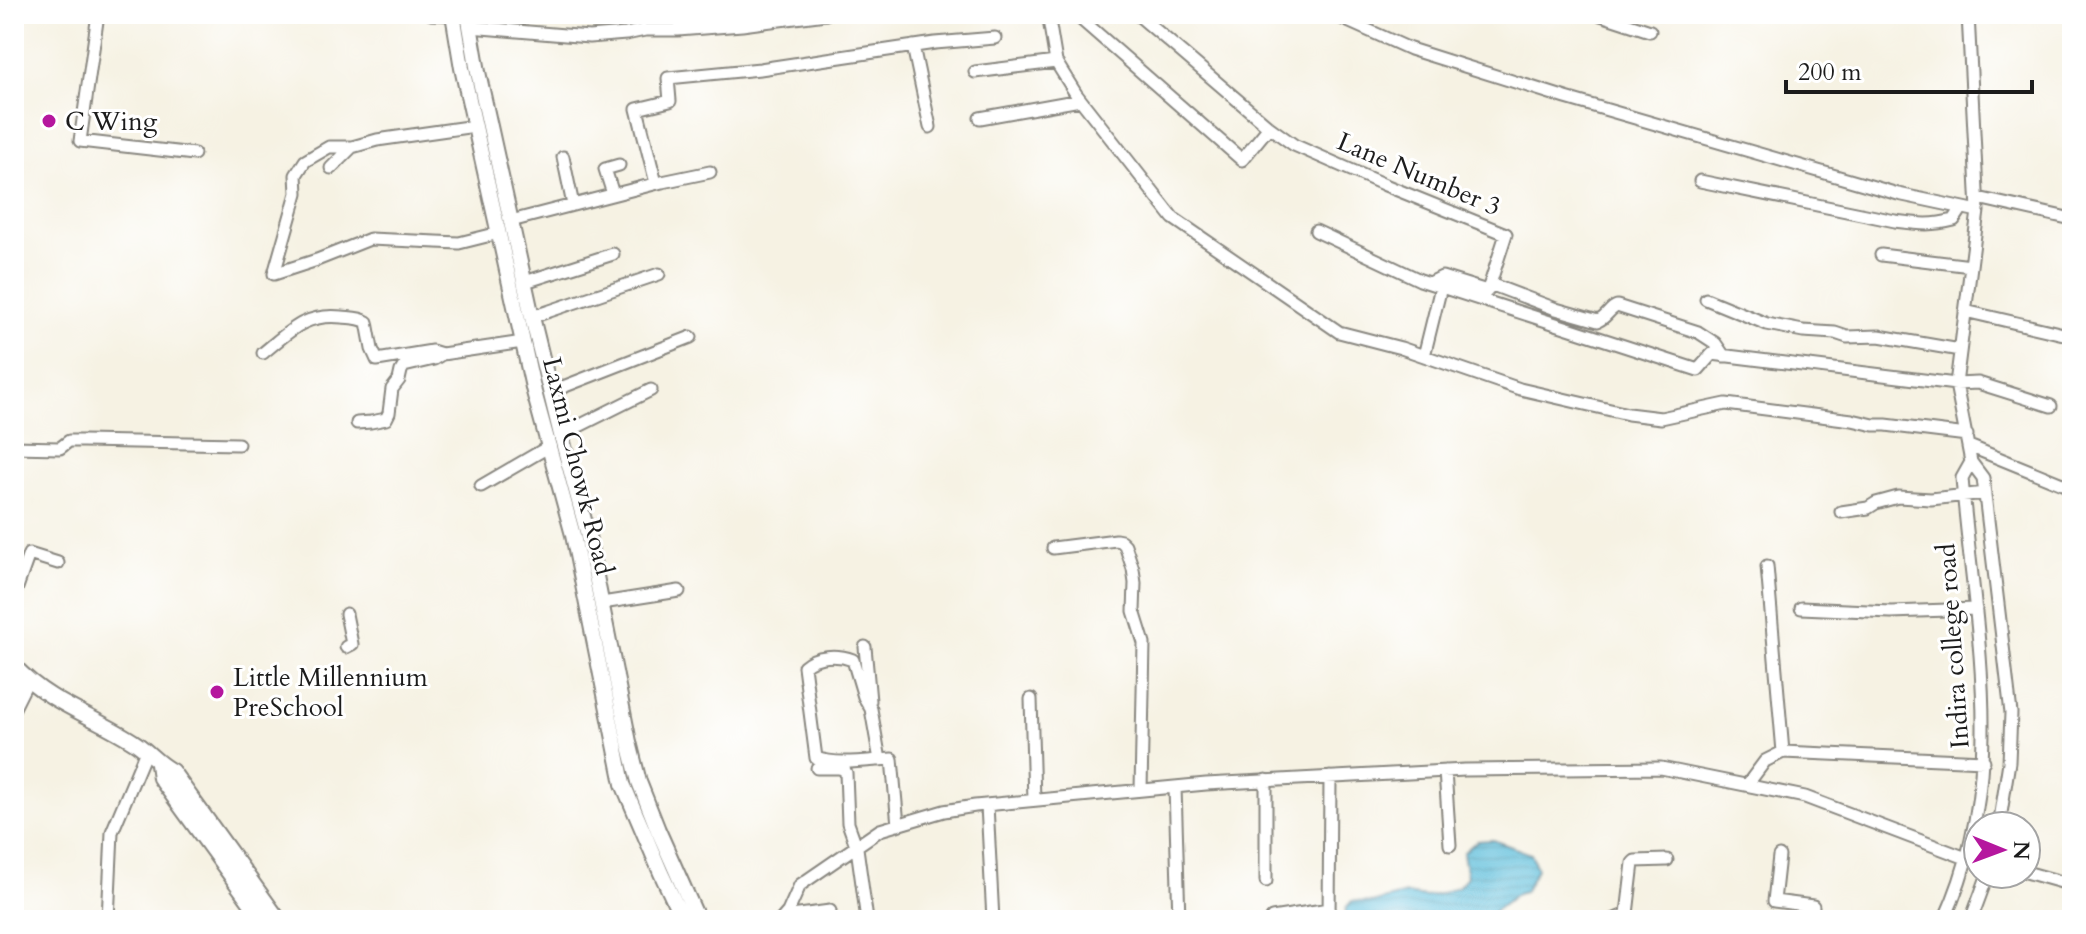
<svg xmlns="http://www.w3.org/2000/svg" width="2086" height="934" viewBox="0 0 2086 934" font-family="Cardo,serif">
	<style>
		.water { fill: url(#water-rules); stroke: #3c6c7b; stroke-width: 2 }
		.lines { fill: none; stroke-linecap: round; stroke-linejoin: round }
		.minor-casing { stroke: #898780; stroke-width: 15 }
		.major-casing { stroke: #898780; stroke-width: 18 }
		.minor { stroke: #fff; stroke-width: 11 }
		.major { stroke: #fff; stroke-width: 14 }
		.poi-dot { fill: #b5179e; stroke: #fff; stroke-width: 3 }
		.labels { text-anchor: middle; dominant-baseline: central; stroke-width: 6; stroke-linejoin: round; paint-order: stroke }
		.poi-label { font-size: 26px; fill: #1c1c1c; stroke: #fff; text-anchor: start }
		.street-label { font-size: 26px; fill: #1c1c1c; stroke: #fff }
	</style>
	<defs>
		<pattern id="water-rules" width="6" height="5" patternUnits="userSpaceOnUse" patternTransform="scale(2)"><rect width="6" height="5" fill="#5cbdda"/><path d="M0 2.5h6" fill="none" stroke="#4fa2ba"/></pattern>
	</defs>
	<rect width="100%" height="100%" fill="#fff"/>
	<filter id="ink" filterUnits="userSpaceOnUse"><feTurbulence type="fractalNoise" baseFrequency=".0125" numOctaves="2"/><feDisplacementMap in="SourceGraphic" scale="16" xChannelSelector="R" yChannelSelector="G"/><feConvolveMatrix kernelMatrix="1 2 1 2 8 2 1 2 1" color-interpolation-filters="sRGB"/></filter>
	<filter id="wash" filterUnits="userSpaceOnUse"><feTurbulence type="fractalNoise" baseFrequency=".006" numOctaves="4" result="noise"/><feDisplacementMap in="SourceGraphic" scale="32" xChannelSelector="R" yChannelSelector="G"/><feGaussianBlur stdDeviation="1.8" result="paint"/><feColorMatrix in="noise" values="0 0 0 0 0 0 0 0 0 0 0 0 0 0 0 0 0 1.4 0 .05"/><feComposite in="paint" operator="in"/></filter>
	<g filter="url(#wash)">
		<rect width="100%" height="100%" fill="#f6f2e3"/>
		<path class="water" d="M1493,840L1531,854L1537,869L1524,892L1515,895L1483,920H1345L1346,908L1352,901L1372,903L1406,894L1425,897L1439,894L1458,887L1467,877L1463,853L1477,841Z"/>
	</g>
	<g filter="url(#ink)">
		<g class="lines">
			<g class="minor-casing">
				<path id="minor" d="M98,14L80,141L194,154
					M431,14L453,15
					M1048,14L1056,62L1076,94L1173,218L1339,332L1401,348L1520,389L1628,414L1661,418L1726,404L1852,420L1874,425H1886L1967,435
					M1075,14L1242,160L1269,127
					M1137,14L1269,127L1294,145L1385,185L1506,234L1490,284
					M1332,14L1410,49L1566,98L1898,194L1978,211
					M1598,14L1650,31
					M1968,14L1978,211L1956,384L1971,462L1983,478L2011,713L2009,762L1999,826
					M470,27L589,37L626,34L645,30H678L742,25L826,14
					M913,46L930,127
					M975,72L1056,62
					M980,118L1080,100
					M352,147H329L305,161L296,175L297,193L274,274L317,260L370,239L459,243L499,233
					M563,157L573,205
					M331,168L352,147L377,140L475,126
					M1700,181L1895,221C1919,224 1931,226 1954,220L1962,208
					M656,183L637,109L670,101L668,78L760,69L935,43L995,38
					M613,194L605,169L619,165
					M1978,198L2072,219
					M511,221L662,182L710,172
					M1316,231L1420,280L1698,370L1712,354L1956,384L1978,383L2051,406
					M1881,255L1971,266
					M525,282L613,254
					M1430,283L1442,277L1487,291L1490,284
					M1490,284L1556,309L1598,321C1607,317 1609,309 1617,306L1698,332L1715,343L1724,356
					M1706,299L1767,324L1803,331L1835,333L1847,337L1879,336L1960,350
					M1965,311L2072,336
					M532,317L659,274
					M263,353C290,331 305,313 342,317C351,318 359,317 367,322L372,349L377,360L432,351L442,354L523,342
					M1424,356L1441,287
					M550,392L691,337
					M357,423L371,422L386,419L389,413L392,389L399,380L401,371L404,366L434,359L442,354
					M561,435L651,390
					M1969,446L2072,488
					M14,447L60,448L69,441H83L238,444
					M481,486L550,446
					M1841,512L1868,508L1876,503L1898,497L1931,499L1985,493
					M1053,548L1116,540L1121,541L1125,545L1133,569L1135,583L1134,611L1144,643L1141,790
					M1767,566L1783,752L1984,761
					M14,596L29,554L58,563
					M602,603L679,591
					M1801,608L1891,612L1976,609
					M346,647L352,644L346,614
					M865,647L870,701
					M1031,699L1034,800
					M14,708L28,680
					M880,760L871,709L864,697L853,660C837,654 816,655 804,666L816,758C839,766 869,760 892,759L898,825
					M817,768H839L844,769L846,773L848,823L857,848L867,920
					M1445,771L1450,845
					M1747,785L1765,761L1783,752
					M1175,787L1179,920
					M987,805L993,920
					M1779,856L1774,901L1813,906L1812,920
					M2026,872L2072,885
					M1266,881V780
					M784,917L830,911
					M1272,918L1329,909
					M108,920L112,832L146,751
					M781,920L788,912L800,885L880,830L944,811L975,806L1206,784L1465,770L1661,768L1805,797L1966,858L1978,860
					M1329,920L1330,777
					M1613,920L1627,914L1633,863L1635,861L1667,860
					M1848,920H1850
					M1944,920C2011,775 1974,629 1962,478L1971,462
					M1971,920L1988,874"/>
			</g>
			<g class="major-casing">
				<path id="major" d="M453,14L462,68L534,392L573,535L623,784L661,873L683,920
					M468,14L478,72L532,317L561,435L587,531L629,742L639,782L658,830L698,920
					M14,666C51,705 95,716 137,744C150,753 158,764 172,771L279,920
					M158,764L160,778L263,920"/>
			</g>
			<use href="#minor" class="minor"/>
			<use href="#major" class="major"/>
		</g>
	</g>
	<g class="poi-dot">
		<circle cx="49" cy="121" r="8"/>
		<circle cx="217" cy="692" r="8"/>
	</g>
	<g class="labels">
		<g class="poi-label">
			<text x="65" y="121">C Wing</text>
			<text x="233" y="677">Little Millennium<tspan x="233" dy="30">PreSchool</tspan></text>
		</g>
		<g class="street-label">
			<text transform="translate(1419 174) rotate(23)">Lane Number 3</text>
			<text transform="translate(578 466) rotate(76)">Laxmi Chowk Road</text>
			<text transform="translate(1953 646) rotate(-94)">Indira college road</text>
		</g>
	</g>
	<rect width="2086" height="934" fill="none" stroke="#fff" stroke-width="48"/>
	<g transform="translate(2002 850) rotate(91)"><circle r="38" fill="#ffffff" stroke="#a4a4a4" stroke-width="2"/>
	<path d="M0-6L14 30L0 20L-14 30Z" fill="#b5179e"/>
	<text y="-12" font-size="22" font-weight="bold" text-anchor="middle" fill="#1c1c1c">N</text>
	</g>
	<path d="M1786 80v12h246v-12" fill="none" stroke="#1c1c1c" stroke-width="4"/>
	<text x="1798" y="80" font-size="24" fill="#1c1c1c" stroke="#ffffff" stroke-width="6" paint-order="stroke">200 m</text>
</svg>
